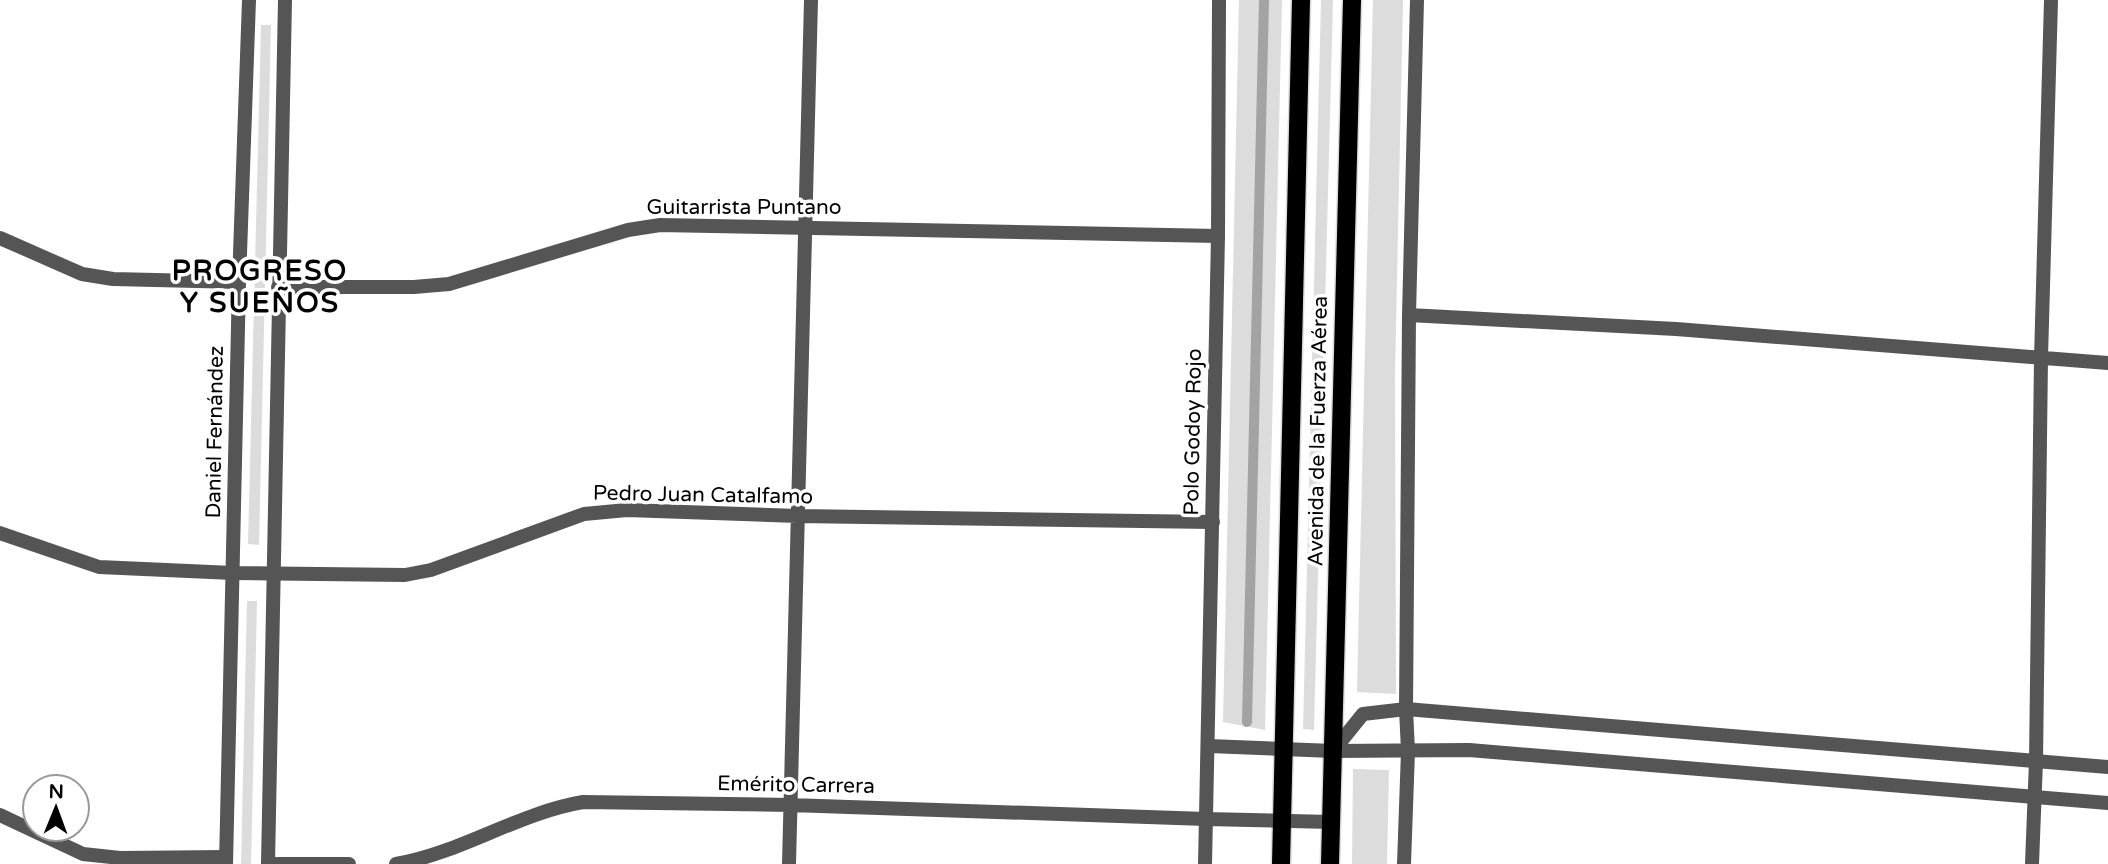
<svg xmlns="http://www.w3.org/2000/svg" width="2108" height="864" viewBox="0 0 2108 864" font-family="'Varela Round',sans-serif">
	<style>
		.grass { fill: #dcdcdc }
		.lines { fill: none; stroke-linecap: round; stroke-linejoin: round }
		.stream { stroke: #a3a3a3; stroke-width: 10 }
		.primary-casing { stroke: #dbdbdb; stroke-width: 21 }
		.minor { stroke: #555; stroke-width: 14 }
		.tertiary { stroke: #555; stroke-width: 14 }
		.primary { stroke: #000; stroke-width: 18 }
		.labels { text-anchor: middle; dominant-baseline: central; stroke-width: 7; stroke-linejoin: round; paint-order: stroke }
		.street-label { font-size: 21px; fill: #000; stroke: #fff }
		.district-label { font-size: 28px; font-weight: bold; letter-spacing: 2px; fill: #000; stroke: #fff }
	</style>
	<rect width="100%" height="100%" fill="#fff"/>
	<path class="grass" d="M1239,0H1282L1265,730L1223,722Z
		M1321,0H1333L1314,730L1303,729Z
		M1373,0H1403L1395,375L1396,694L1357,692Z
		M261,25H271L259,545L248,544Z
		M247,601H257L251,864H241Z
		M1353,769L1389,770L1387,864H1352Z"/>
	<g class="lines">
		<path class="stream" d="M1247,722L1264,0"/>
		<g class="primary-casing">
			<path id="primary" d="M1281,864L1301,0
				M1330,864L1352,0"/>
		</g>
		<path class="minor" d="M0,238L82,274L113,279L239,282
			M278,287H414L449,284L628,230L660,225L1218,236
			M1409,315L1676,329L2108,363
			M0,533L99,567L233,573L405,575L431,570L584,514L627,510L798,516L1213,522
			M0,815L83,854L120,858L226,857
			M268,864H349
			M396,864C461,853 518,813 583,802L790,805L1206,819
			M789,864L811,0
			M1404,864L1408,751L1406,709L1409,315L1417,0
			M2032,864L2036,761L2041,358L2051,0"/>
		<path class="tertiary" d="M1209,746L1333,751L1469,750L2108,803
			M1333,751L1363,714L1406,709L2108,767
			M1206,819L1331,822
			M226,864L239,282L249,0
			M268,864L285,0
			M1205,864L1218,236L1219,0"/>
		<use href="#primary" class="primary"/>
	</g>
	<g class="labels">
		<g class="street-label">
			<text x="744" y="207">Guitarrista Puntano</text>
			<text transform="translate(1318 431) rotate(-89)">Avenida de la Fuerza Aérea</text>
			<text transform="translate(215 432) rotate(-89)">Daniel Fernández</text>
			<text transform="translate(1193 432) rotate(-89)">Polo Godoy Rojo</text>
			<text transform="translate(703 495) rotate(1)">Pedro Juan Catalfamo</text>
			<text transform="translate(796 785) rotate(1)">Emérito Carrera</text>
		</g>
		<g class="district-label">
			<text x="260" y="271">PROGRESO<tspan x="260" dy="32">Y SUEÑOS</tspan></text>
		</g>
	</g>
	<g transform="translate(56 808) rotate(1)"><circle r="33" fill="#ffffff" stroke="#999999" stroke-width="2"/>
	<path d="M0-5L12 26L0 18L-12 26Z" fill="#000000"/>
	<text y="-10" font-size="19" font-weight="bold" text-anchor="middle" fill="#000000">N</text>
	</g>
</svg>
